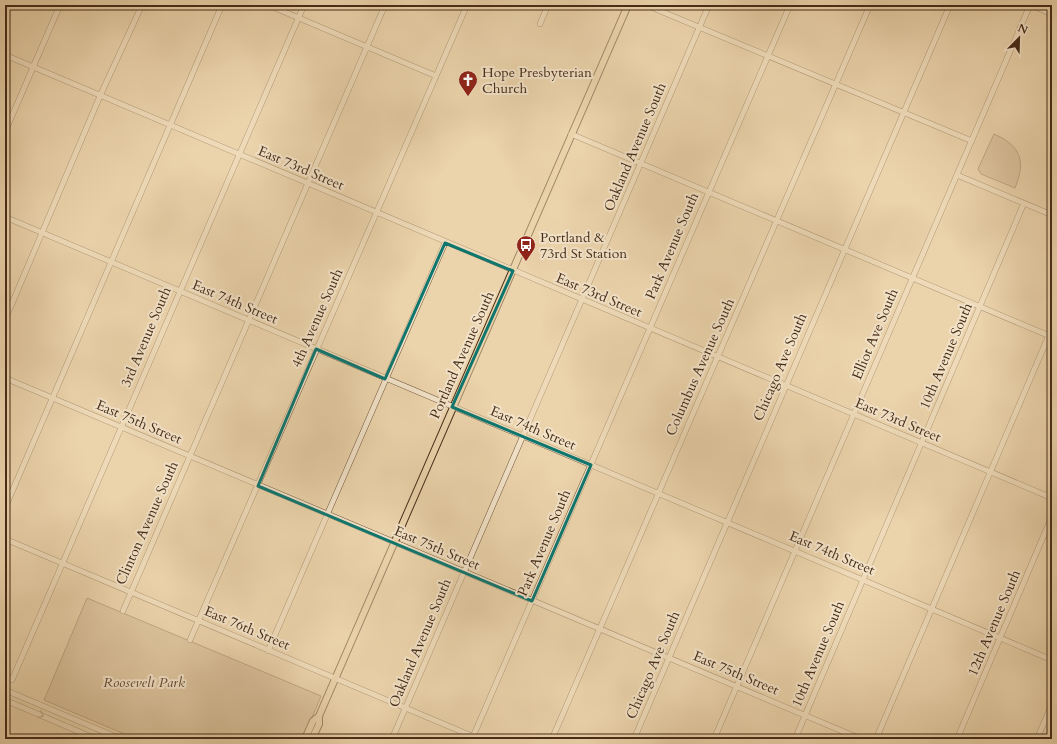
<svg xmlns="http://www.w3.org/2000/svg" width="1057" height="744" viewBox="0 0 1057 744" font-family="Cardo,serif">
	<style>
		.green { fill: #cfb792; stroke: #8a7255 }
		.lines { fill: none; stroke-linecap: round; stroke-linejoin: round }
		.minor-casing { stroke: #6f563d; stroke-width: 6 }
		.major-casing { stroke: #462c18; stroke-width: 8 }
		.minor { stroke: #f2e2c8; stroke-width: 5 }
		.major { stroke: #ebd3ab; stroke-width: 6 }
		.oneway { stroke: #9c8770 }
		.marked { fill: none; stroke: #0f766e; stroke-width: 3; stroke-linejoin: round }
		.labels { text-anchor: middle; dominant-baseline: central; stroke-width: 4; stroke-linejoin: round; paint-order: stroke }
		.poi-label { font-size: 14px; fill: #462c18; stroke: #f2e2c8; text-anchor: start }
		.street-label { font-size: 14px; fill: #462c18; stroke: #f2e2c8 }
		.park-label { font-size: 14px; font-style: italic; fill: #614830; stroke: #f2e2c8 }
	</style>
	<rect width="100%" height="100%" fill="#ebd3ab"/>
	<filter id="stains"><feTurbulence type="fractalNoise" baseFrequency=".005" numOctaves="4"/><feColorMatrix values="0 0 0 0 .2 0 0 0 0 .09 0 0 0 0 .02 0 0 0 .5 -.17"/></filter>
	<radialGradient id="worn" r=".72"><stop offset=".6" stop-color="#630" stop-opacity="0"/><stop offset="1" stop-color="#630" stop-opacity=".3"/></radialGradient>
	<path class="green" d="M994,134C1021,146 1026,161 1015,188L981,174L978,169Z
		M87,598L321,696L303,739H136L44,700Z"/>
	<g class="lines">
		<g class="minor-casing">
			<path id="minor" d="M268,5L436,76
				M646,5L972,141
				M1031,5L1052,14
				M540,24L548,5
				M5,55L1052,498
				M5,132L60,5
				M571,134L1052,337
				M957,175L1052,215
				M5,217L1052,660
				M5,320L100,96L142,5
				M5,378L861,739
				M5,508L222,5
				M5,539L479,739
				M123,611L385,5
				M190,640L467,5
				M268,651L445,243
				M5,679L12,680L304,5
				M5,690L121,739
				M5,700L96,739
				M392,739L709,5
				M472,739L790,5
				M552,739L870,5
				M634,739L950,5
				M714,739L1030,5
				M795,739L1024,203
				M876,739L1052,328
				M957,739L1052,516
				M1037,739L1052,704"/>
		</g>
		<g class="major-casing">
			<path id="major" d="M305,739L313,721L319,716
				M312,739L319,724V716L628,5"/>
		</g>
		<use href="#minor" class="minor"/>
		<use href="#major" class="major"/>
	</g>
	<defs><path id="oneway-chevron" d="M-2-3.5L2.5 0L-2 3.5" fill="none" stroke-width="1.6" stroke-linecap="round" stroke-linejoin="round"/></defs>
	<use class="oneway" href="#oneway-chevron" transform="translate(41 715) rotate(23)"/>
	<path d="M0 0H1057V744H0ZM445,243L513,271L452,407L591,465L532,601L258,486L316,349L385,379Z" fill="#ebd3ab" fill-opacity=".55" fill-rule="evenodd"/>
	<path class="marked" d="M445,243L513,271L452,407L591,465L532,601L258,486L316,349L385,379Z"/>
	<defs>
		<g id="church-pin" transform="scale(1)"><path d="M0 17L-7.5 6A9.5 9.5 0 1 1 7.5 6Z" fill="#8f2418" stroke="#f2e2c8"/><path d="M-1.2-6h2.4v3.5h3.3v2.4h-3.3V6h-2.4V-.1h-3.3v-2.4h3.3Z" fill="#fff"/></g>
		<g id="bus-pin" transform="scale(1)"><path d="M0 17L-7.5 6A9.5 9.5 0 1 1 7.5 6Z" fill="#8f2418" stroke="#f2e2c8"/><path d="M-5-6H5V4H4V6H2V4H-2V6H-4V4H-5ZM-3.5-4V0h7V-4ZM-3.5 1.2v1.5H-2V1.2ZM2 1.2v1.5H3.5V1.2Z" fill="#fff"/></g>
	</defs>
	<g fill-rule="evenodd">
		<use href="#church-pin" x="468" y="80"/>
		<use href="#bus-pin" x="526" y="245"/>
	</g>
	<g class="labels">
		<g class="poi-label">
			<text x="482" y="72">Hope Presbyterian<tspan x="482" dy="16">Church</tspan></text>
			<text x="540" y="237">Portland &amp;<tspan x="540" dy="16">73rd St Station</tspan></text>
		</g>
		<g class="street-label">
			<text transform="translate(635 147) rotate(-67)">Oakland Avenue South</text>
			<text transform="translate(301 168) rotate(23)">East 73rd Street</text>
			<text transform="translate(672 246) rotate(-67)">Park Avenue South</text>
			<text transform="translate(599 295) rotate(23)">East 73rd Street</text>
			<text transform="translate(235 302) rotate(23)">East 74th Street</text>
			<text transform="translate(317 318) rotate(-66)">4th Avenue South</text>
			<text transform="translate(875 334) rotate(-67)">Elliot Ave South</text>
			<text transform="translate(146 337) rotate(-67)">3rd Avenue South</text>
			<text transform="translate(462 355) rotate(-66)">Portland Avenue South</text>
			<text transform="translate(946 356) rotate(-67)">10th Avenue South</text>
			<text transform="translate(700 367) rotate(-66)">Columbus Avenue South</text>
			<text transform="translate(780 367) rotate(-67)">Chicago Ave South</text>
			<text transform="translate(898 420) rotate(23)">East 73rd Street</text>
			<text transform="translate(139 422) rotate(23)">East 75th Street</text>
			<text transform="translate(533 428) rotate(23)">East 74th Street</text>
			<text transform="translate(147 523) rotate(-66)">Clinton Avenue South</text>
			<text transform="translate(544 543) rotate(-67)">Park Avenue South</text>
			<text transform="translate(437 548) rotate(23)">East 75th Street</text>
			<text transform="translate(832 553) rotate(23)">East 74th Street</text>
			<text transform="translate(994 623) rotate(-67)">12th Avenue South</text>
			<text transform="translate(247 628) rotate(23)">East 76th Street</text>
			<text transform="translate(420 643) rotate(-67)">Oakland Avenue South</text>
			<text transform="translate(818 654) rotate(-67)">10th Avenue South</text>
			<text transform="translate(653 665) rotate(-67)">Chicago Ave South</text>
			<text transform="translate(736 673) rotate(23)">East 75th Street</text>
		</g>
		<g class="park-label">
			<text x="144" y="682">Roosevelt Park</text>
		</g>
	</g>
	<rect width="1057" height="744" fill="none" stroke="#ebd3ab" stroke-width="20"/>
	<rect x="6" y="6" width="1045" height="732" fill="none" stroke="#462c18" stroke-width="2"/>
	<rect x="10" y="10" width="1037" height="724" fill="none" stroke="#462c18"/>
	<g transform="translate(1019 38) rotate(23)" stroke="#f2e2c8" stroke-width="3" paint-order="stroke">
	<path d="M0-3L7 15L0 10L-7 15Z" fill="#462c18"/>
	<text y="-6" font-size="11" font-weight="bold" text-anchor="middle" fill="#462c18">N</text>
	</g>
	<rect width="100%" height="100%" filter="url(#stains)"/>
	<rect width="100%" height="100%" fill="url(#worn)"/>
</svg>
